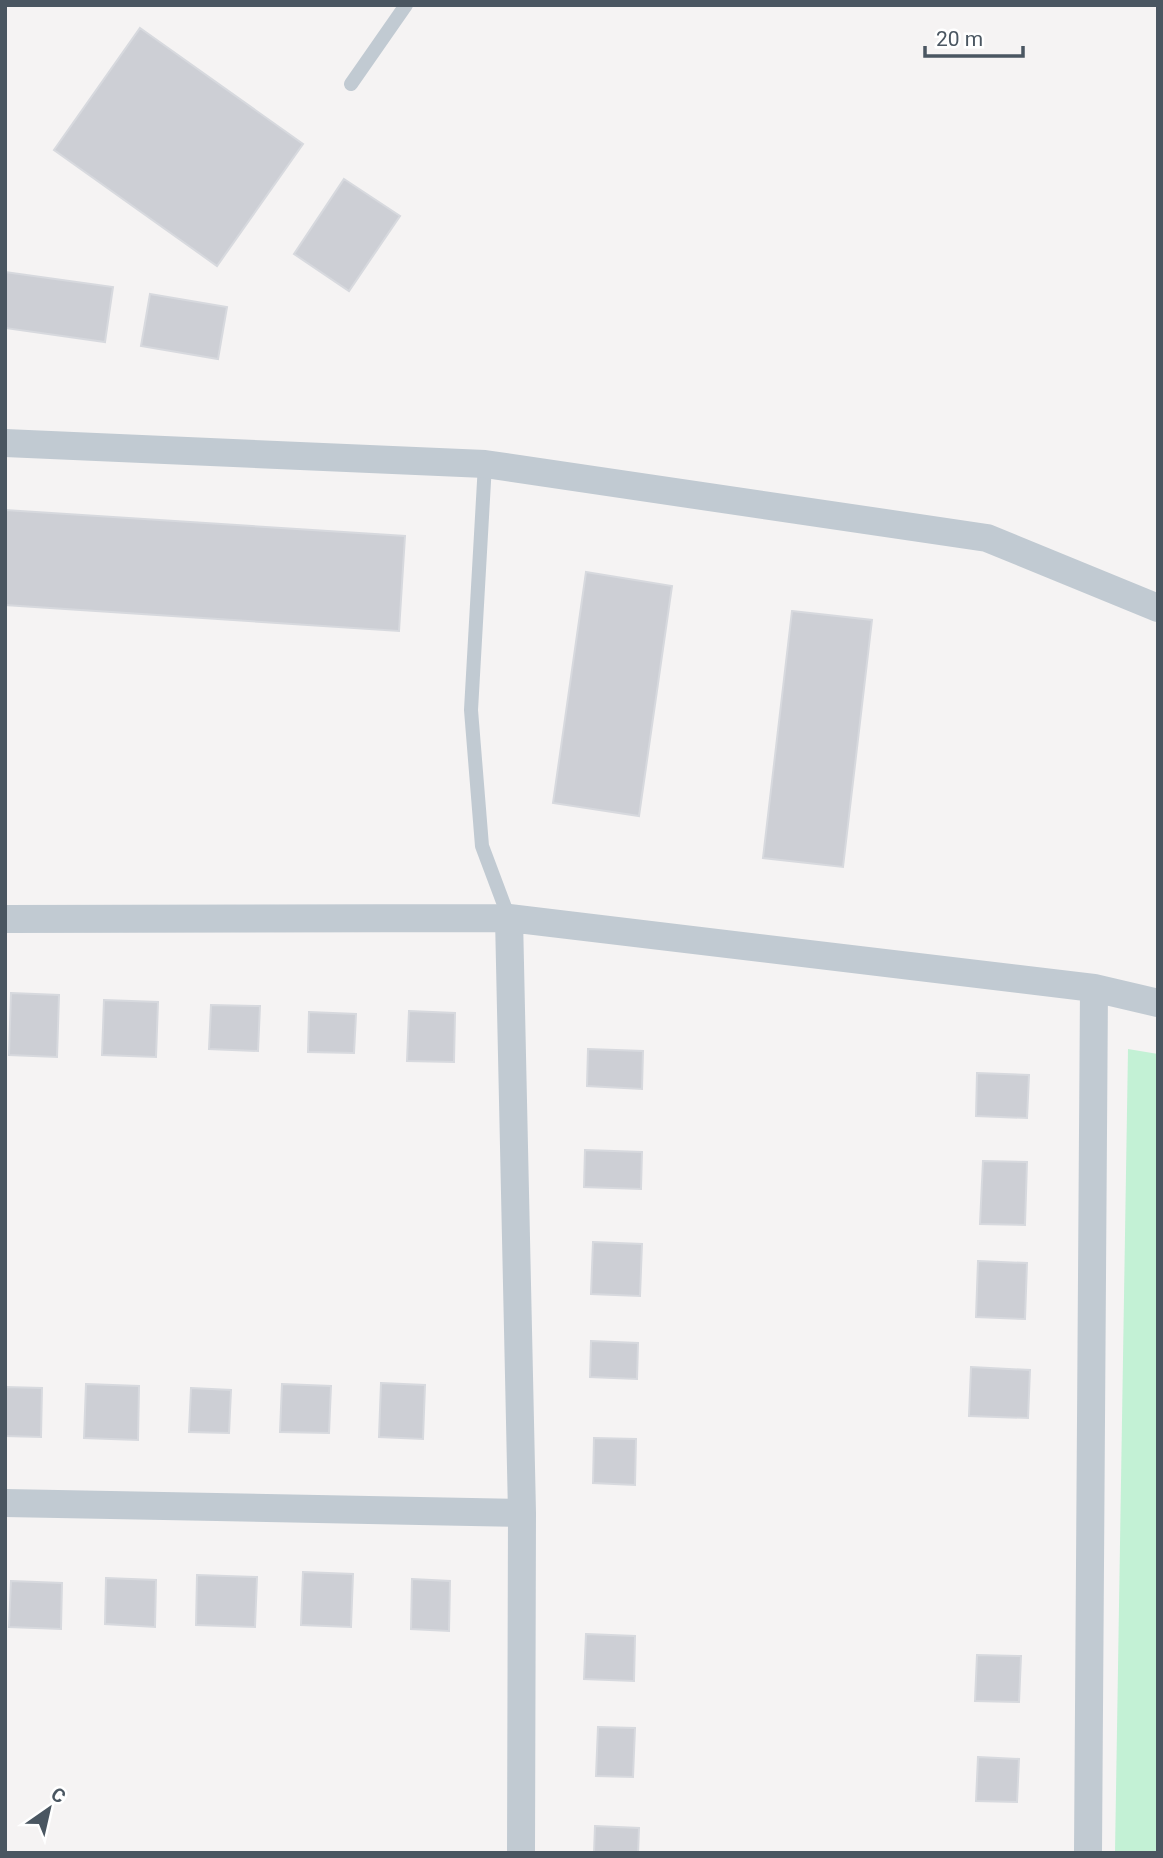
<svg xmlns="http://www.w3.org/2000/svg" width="1163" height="1858" viewBox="0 0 1163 1858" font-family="Roboto,sans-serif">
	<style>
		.green { fill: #c3f1d5 }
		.building { fill: #cdcfd5; stroke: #d7d9de; stroke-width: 2 }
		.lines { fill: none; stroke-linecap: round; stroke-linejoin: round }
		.lane { stroke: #c1cad2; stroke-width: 14 }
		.street { stroke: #c1cad2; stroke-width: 28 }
	</style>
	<rect width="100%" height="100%" fill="#f5f3f3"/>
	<path class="green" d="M1128,1049L1158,1054V1853H1115Z"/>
	<path class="building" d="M140,28L303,144L217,266L54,150Z
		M344,179L400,216L349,291L294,254Z
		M5,272L113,287L105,342L5,328Z
		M150,294L227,307L218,359L141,346Z
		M5,510L405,536L399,631L5,605Z
		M586,572L672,586L639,816L553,803Z
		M792,611L872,620L843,867L763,858Z
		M11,993L59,995L57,1057L9,1055Z
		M104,1000L158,1002L156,1057L102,1055Z
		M211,1005L260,1006L258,1051L209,1049Z
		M409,1011L455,1013L454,1062L407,1061Z
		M309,1012L356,1014L354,1053L308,1052Z
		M588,1049L643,1051L642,1089L587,1086Z
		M977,1073L1029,1075L1027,1118L976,1116Z
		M585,1150L642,1152L641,1189L584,1187Z
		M983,1161L1027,1162L1025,1225L980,1224Z
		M593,1242L642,1244L640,1296L591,1294Z
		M978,1261L1027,1263L1025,1319L976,1317Z
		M591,1341L638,1343L637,1379L590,1377Z
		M971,1367L1030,1370L1028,1418L969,1416Z
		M381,1383L425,1385L423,1439L379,1437Z
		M86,1384L139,1386L138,1440L84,1438Z
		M282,1384L331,1386L329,1433L280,1432Z
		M5,1387L42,1388L41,1437L5,1436Z
		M191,1388L231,1390L229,1433L189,1432Z
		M594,1438L636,1439L635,1485L593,1483Z
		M303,1572L353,1574L351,1627L301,1625Z
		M197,1575L257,1577L255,1627L196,1625Z
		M106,1578L156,1580L155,1627L105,1624Z
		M412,1579L450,1581L449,1631L411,1629Z
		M11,1581L62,1583L61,1629L9,1627Z
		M586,1634L635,1636L634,1681L584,1679Z
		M977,1655L1021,1656L1019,1702L975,1701Z
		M598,1727L635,1728L633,1777L596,1776Z
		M978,1757L1019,1759L1017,1802L976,1801Z
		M595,1826L639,1828L638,1853H594Z"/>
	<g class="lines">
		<path class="lane" d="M351,84L406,5
			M485,464L471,710L482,846L509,918"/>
		<path class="street" d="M5,443L485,464L987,538L1158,608
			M509,918L522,1513L521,1853
			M5,919L509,918L1094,988L1158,1003
			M5,1503L522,1513
			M1088,1853L1094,988"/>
	</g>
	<rect width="1163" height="1858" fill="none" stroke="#4a5661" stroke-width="14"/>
	<g transform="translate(49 1809) rotate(34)" stroke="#ffffff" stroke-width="5" paint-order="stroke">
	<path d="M0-5L12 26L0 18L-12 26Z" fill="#4a5661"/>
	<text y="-10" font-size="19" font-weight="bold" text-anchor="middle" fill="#4a5661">С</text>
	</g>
	<path d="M925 46v10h98v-10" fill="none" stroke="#4a5661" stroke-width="3.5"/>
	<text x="936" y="46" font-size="21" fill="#4a5661" stroke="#ffffff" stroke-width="5" paint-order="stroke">20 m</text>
</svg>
